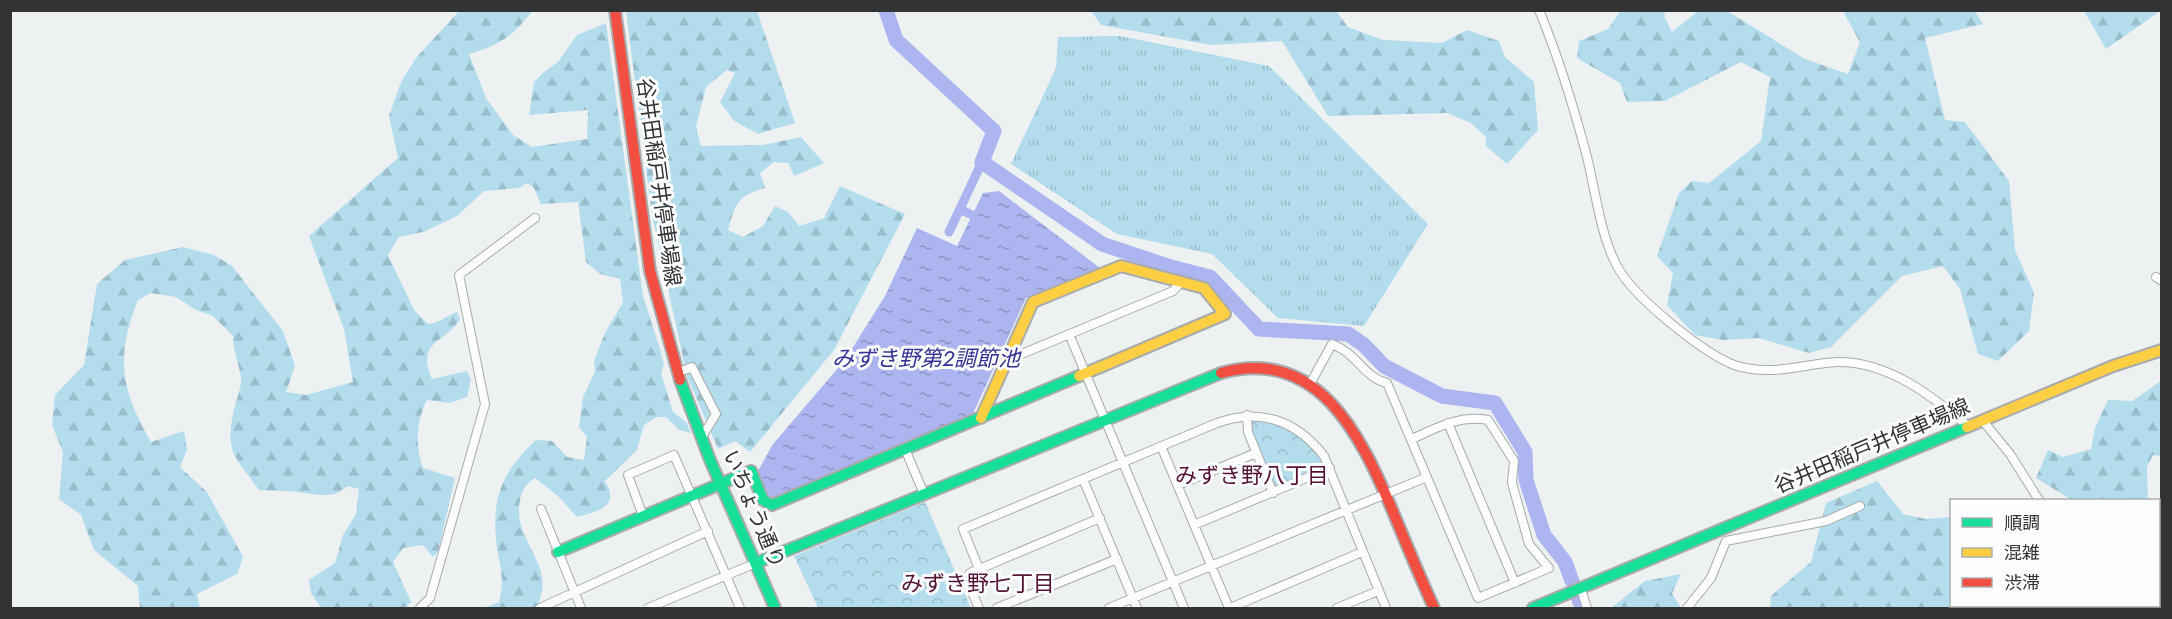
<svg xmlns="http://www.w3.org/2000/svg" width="2172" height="619" viewBox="0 0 2172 619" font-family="Jost,'Noto Sans JP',sans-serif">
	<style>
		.grass { fill: url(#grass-tufts) }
		.forest { fill: url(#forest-firs) }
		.park { fill: url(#park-crowns) }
		.water { fill: url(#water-ripples) }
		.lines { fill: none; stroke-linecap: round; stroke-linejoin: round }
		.canal { stroke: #acb5f0; stroke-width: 9 }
		.river { stroke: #acb5f0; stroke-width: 15 }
		.street-casing { stroke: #a8aaab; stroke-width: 10 }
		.fast-casing { stroke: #a8aaab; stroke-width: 14 }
		.slow-casing { stroke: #a8aaab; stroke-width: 14 }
		.jam-casing { stroke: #a8aaab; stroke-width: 14 }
		.street { stroke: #fcfdfd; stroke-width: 8 }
		.fast { stroke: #16e098; stroke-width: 10 }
		.slow { stroke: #ffcf43; stroke-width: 10 }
		.jam { stroke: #f24e42; stroke-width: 10 }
		.labels { text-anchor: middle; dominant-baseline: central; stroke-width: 6; stroke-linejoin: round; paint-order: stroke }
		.street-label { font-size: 21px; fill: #313334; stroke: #fdfeff }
		.water-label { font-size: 22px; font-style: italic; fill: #343292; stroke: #fdfeff }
		.neighbourhood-label { font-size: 22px; fill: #521335; stroke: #fdfeff }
	</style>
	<defs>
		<pattern id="grass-tufts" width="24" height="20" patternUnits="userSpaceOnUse" patternTransform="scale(1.5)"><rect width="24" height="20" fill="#b3dced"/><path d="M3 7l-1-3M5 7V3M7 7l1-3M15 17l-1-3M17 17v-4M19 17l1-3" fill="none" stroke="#9abdcc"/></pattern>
		<pattern id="forest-firs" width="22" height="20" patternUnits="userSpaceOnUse" patternTransform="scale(1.5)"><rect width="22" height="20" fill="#b3dced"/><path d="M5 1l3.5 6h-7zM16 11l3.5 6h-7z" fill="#9abdcc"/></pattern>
		<pattern id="park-crowns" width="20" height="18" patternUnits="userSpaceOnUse" patternTransform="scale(1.5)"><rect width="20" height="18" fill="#b3dced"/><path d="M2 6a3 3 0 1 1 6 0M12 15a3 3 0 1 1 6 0" fill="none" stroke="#9abdcc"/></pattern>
		<pattern id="water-ripples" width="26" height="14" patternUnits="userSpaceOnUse" patternTransform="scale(1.5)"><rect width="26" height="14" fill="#acb5f0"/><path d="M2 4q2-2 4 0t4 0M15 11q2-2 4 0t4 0" fill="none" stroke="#8d94c3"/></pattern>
	</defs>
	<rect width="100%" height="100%" fill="#eef1f2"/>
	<path class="grass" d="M1120,36L1269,66L1428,224L1364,326L1278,318L1212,254L1117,234L1011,164L1056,68L1058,37Z"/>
	<path class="forest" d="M1621,10L1666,11L1664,16L1672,32L1697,12L1727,11L1805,59L1848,74L1860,42L1843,11H1975L1983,24L1925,38L1945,120L1965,122L2009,181L2015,250L2034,293L2029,331L1998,361L1978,354L1960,289L1943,266L1902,276L1831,347L1809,353L1759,338L1723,340L1695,335L1667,305L1673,273L1657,256L1679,193L1692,181L1709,183L1761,141L1770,77L1741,62L1665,101L1627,102L1620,83L1577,58L1579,41L1608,29Z
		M459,11H532C514,36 499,45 469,54L486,98L513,135L532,147L587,139L588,110L529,115L534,82L545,71L558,62L577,35L606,23L643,296L659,346L664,365L661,373L673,412L687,423L691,433L679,430L666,417H656L644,425L637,450L605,481C621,508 597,511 577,517L559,497L535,478C526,484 522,489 520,500C514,531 536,548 542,576C544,587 541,599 536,608H484L499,602C506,575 498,564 496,538C492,495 504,470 536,440L552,441L567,457L584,460L587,437L579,427L583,397L595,372L594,361L605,333L623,302L620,279L600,274L586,262L578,202L541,204L534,188L527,183L519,188L484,191L457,216L423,232L399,237L388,255L414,310L428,324C440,323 446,316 457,312L460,320C443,344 416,341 432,379L467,371L471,380L467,397L450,403L427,400C416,421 415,447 423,468L455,478L438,552L433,557L423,545L403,548L393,562L411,602L405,608H321L311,593L309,580L335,563L343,535L356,514L359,489L348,486C332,500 317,494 298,492C285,490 272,491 259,490C236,457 224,454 234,410C236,400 242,387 241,378C239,363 233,351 233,336L213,316L196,310L176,297L151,293L138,300C115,358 121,389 151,442L184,431L187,450L180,467L207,492L243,557L237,574L197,594L200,608H140L138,586L94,550L81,515L59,499L63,452L52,425L55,395L84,365L97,284L125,260L183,247L214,255L232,266L283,331L295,366L286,392L306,395L353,382L344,329L309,236L398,158L389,116L401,82L416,58Z
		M626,11H757L795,123L758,134L734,121L720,102L735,73L727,70L706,87L696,127L701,146L763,145L801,137L824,163L794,176L788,163L774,162L760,173L765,188C737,197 736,202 728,230L743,237L763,226L775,206L788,212L799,226L824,218L840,186L905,214L834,350L750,452L735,441L718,449L687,376L652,215Z
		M1091,11H1336L1348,27L1383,40L1442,43L1467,30L1499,41L1505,57L1534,82L1538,130L1507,164L1486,146V137L1471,123L1447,113L1328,116L1282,41L1211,45L1101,25Z
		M2084,11H2160L2106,49Z
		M2161,381V456L2153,455L2147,467L2148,500H2072L2036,478L2048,450L2063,457L2091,449L2095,428L2108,400L2132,401Z
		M1877,481L1903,514L1926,519L1951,517L1952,606H2158L2159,579L2161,580V608H1770L1771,596L1811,562L1826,503Z
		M1681,574L1672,593L1681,608H1611L1645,581Z"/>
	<path class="park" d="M1250,420C1285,422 1305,437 1324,464L1322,468L1276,488L1272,486L1250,431Z
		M925,502L971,608H818L794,556Z"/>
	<path class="water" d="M999,191L1100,268L1026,298L972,416L774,498L767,497L758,471L773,444L845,360L885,296L917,228L957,246L983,193Z"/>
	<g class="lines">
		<path class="canal" d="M960,209L972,215
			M949,232L982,162"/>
		<path class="river" d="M886,10L896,40L994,131L982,162L1102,244L1171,267L1210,277L1259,329L1348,334L1364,345L1384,366L1442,396L1495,403L1525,452L1526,480L1544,535L1565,562L1572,581
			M1579,600L1583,608"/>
		<g class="street-casing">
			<path id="street" d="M1539,10C1559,58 1574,108 1587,157C1596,193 1600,234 1617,266C1633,297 1702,352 1734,365C1745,369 1758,370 1769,370C1792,370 1814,363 1837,362C1888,361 1932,396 1969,427
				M2156,277L2162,281
				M1069,334L1184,608
				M1008,354L1017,356L1173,291L1181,282
				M677,373L692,367L716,414L702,437
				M1310,384L1332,344C1357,353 1364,378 1387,383L1478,598L1549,568L1529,544L1512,483L1514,461L1488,420C1459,415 1438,427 1412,439
				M1247,415L1248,432L1273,493
				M1983,421L2010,454L2039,500
				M1448,423L1515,583
				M1161,446L1229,608
				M905,449L924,494
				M1083,479L1137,608
				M1178,485L1256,453
				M541,509L581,608
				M643,516L628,475L674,455L740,608
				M1194,525L1330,468
				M2158,537L2162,538
				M979,569L963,529L1217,423C1260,407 1297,421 1324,456L1386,608
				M1581,589L1587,608
				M420,608L430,598L485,404L459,275L535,218
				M540,608L708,531
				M648,608L756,563
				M979,608L966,579L970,573L1100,518
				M997,608L1117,559
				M1109,608L1427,477
				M1230,608L1362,552
				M1337,608L1378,591
				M1687,608L1711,578L1726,541L1826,521L1860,506"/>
		</g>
		<g class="fast-casing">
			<path id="fast" d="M680,380L710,460L775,608
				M558,552L751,471L763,500L772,505L1079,376
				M756,563L1221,373
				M1533,608L1967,427"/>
		</g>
		<g class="slow-casing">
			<path id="slow" d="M981,418L1033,302L1121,266L1204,288L1225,314L1079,376
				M1967,427L2113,366L2162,350"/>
		</g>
		<g class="jam-casing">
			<path id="jam" d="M615,10L650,271L680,380
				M1221,373C1318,346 1360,435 1391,507C1405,541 1419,575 1434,608"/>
		</g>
		<use href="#street" class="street"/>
		<use href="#fast" class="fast"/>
		<use href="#slow" class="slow"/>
		<use href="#jam" class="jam"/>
	</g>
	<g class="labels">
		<g class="street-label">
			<text transform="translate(659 182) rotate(82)">谷井田稲戸井停車場線</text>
			<text transform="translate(1872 446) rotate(-23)">谷井田稲戸井停車場線</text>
			<text transform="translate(754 509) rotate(67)">いちょう通り</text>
		</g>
		<g class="water-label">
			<text x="926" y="358">みずき野第2調節池</text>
		</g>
		<g class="neighbourhood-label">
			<text x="1252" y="475">みずき野八丁目</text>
			<text x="978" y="583">みずき野七丁目</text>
		</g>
	</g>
	<rect width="2172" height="619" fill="none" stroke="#313334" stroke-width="24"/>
	<rect x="1950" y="499" width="210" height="108" fill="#fdfeff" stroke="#abadae" stroke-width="1.5"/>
	<rect x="1962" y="518" width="30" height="9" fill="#16e098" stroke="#abadae" stroke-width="1.5"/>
	<text x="2004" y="529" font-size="18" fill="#313334">順調</text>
	<rect x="1962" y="548" width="30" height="9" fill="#ffcf43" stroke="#abadae" stroke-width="1.5"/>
	<text x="2004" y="559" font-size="18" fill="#313334">混雑</text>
	<rect x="1962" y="578" width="30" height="9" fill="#f24e42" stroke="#abadae" stroke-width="1.5"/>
	<text x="2004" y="589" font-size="18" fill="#313334">渋滞</text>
</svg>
